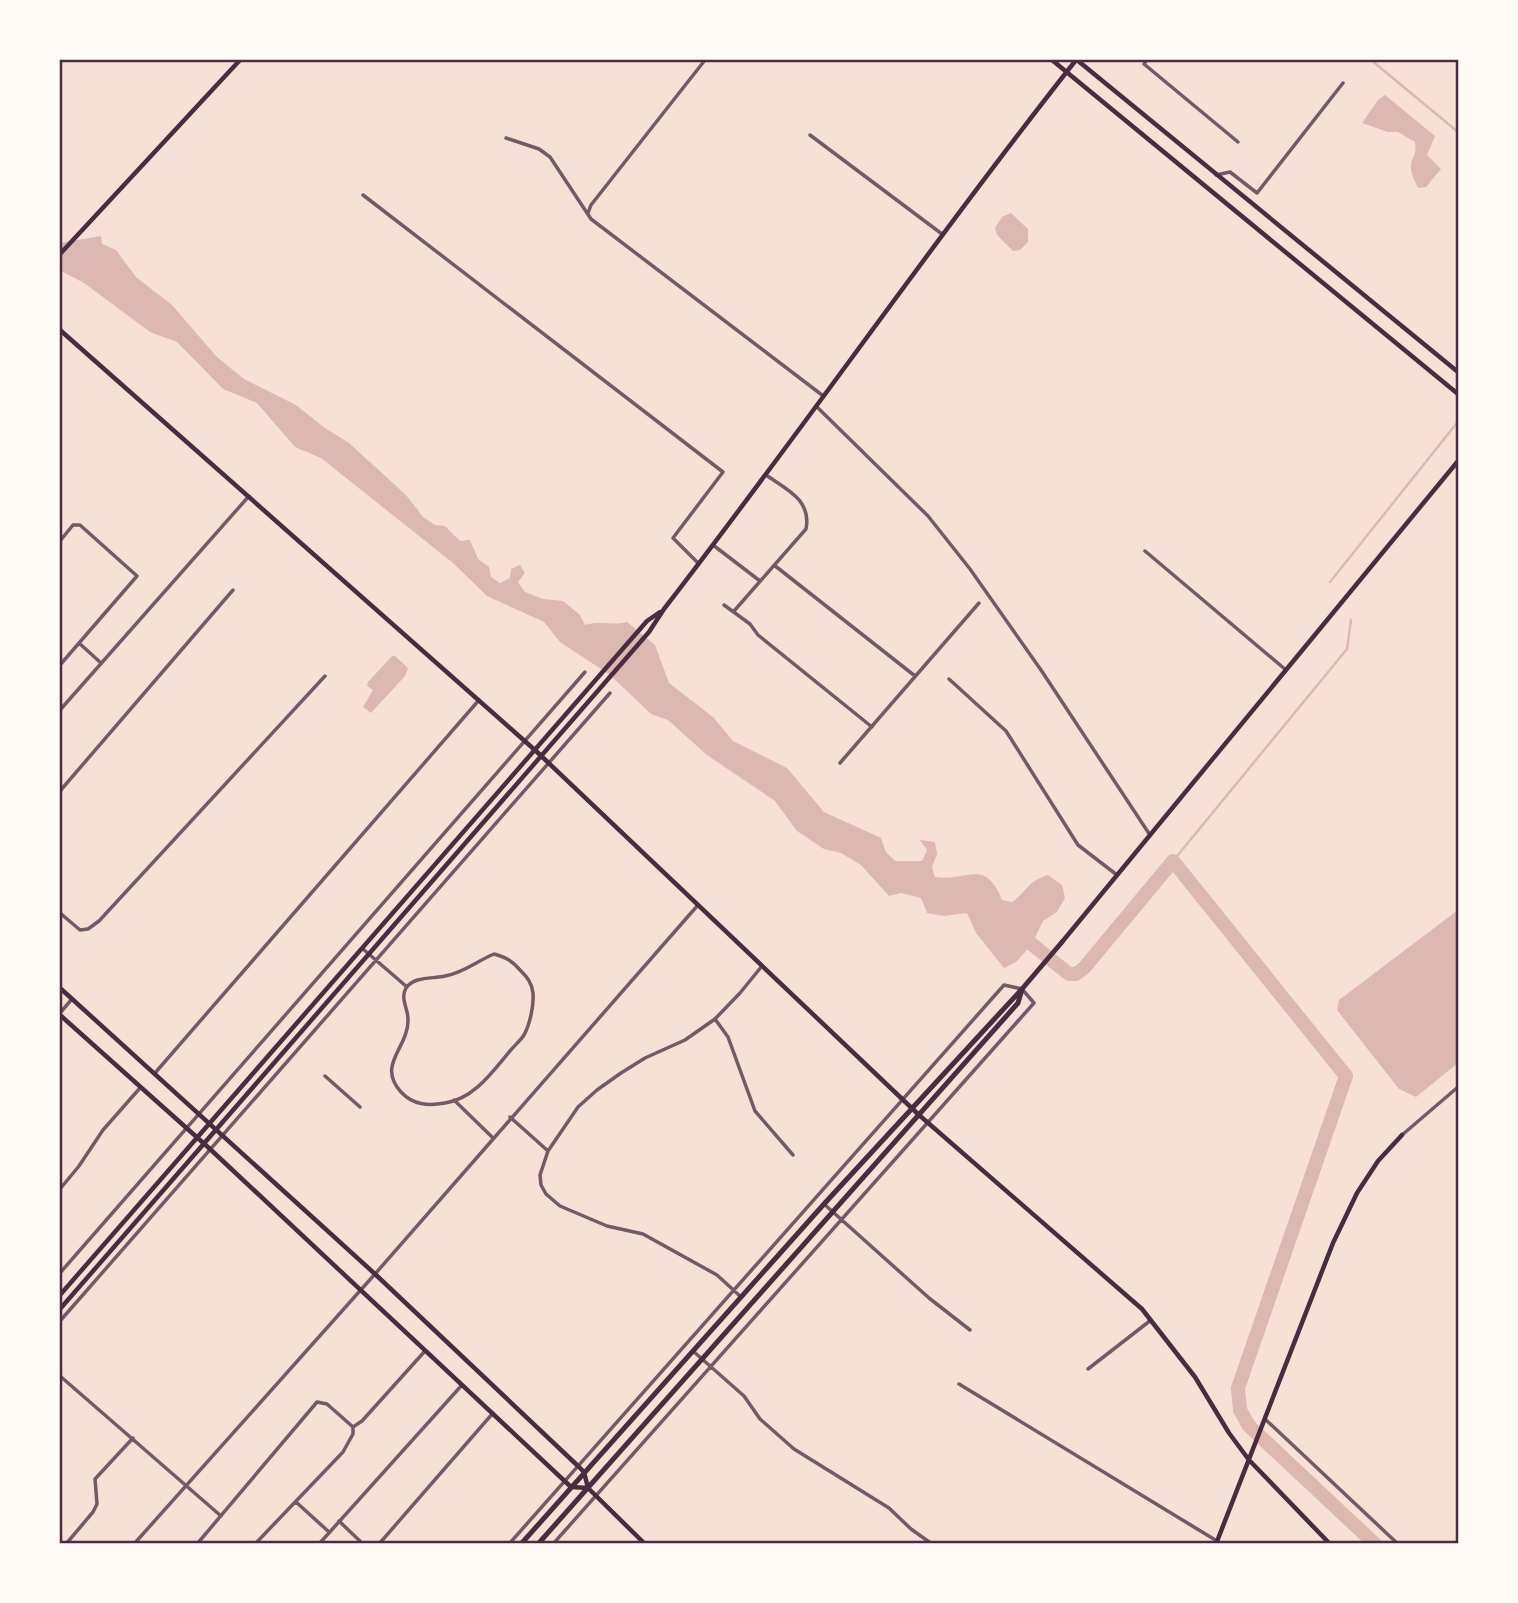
<svg xmlns="http://www.w3.org/2000/svg" width="1518" height="1603" viewBox="0 0 1518 1603" font-family="'Alegreya Sans',sans-serif">
	<style>
		.water { fill: #dcb8b0 }
		.lines { fill: none; stroke-linecap: round; stroke-linejoin: round }
		.stream { stroke: #dcb8b0; stroke-width: 2.5 }
		.river { stroke: #dcb8b0; stroke-width: 14 }
		.minor { stroke: #755966; stroke-width: 3.5 }
		.tertiary { stroke: #755966; stroke-width: 3.5 }
		.secondary { stroke: #4a2c40; stroke-width: 4.5 }
		.primary { stroke: #4a2c40; stroke-width: 5 }
		.neatline { fill: none; stroke: #4a2c40; stroke-width: 2.5 }
	</style>
	<rect width="100%" height="100%" fill="#f7e1d7"/>
	<path class="water" d="M1385,95L1435,136L1427,155L1441,169L1426,187L1418,188C1415,181 1410,172 1411,165C1413,154 1417,155 1415,142L1398,132H1388L1362,123L1378,100Z
		M1011,213L1028,229V242L1020,250L1013,251L997,235L995,228L1002,217Z
		M101,236L102,244L116,250L136,277L172,305L217,357L244,379L296,405L325,428L349,443L406,495L423,517L435,525L445,526L460,541L470,540L478,559L489,567L491,577L500,583L510,578L511,569L520,565L525,573L518,582L525,592L543,599L563,601L580,615L585,625C599,620 612,626 627,622L655,645L669,683L713,717L733,741L787,768L824,812L881,838L886,852L895,861H922L927,850L920,840L935,842L937,854L932,867L935,877C967,882 985,857 1002,900L1012,902C1029,890 1026,882 1048,875L1062,885L1065,898L1057,912L1043,921L1032,944L1016,962L1004,968L976,933L967,913L944,916L927,913L921,898L901,893L889,896L861,865L841,853L824,849L797,831L775,801L707,755L668,720L651,714L610,675L560,642L544,622L487,596L453,563L321,458L295,447L257,403L223,389L177,342L150,332L84,283L63,272L60,267V243Z
		M392,656H395L408,668L405,676L371,713L363,707L373,690L367,686L368,682Z
		M1458,910V1063L1416,1097L1399,1089L1337,1010L1339,1000Z"/>
	<g class="lines">
		<path class="stream" d="M1371,60L1458,132
			M1330,582L1456,424
			M1173,861L1347,649L1351,620"/>
		<path class="river" d="M1019,934L1069,974H1076L1084,968L1173,861L1346,1076L1238,1388L1240,1410L1249,1426L1375,1544"/>
		<path class="minor" d="M1147,60L1144,64L1238,142
			M810,135L942,234
			M506,138L539,149L550,157L591,219L822,395
			M1216,175L1230,172L1257,193L1343,83
			M363,195L723,472L673,538L699,564
			M588,213L591,205L705,60
			M816,406L928,516L970,569L1041,670L1150,835
			M60,541L73,525H80L137,576L60,665
			M713,545L760,581
			M1145,551L1286,670
			M774,565L915,676
			M724,605L750,624L758,635L872,727
			M734,611L806,529C812,500 786,489 766,475
			M79,643L101,663
			M949,679L1006,731L1078,845L1117,875
			M840,763L979,603
			M60,791L233,590
			M60,913L80,930L88,929L99,921L325,676
			M363,949L407,987
			M494,954C506,957 512,961 520,970C527,977 532,983 533,993C534,1005 530,1024 524,1035C521,1040 514,1046 510,1051C493,1071 474,1099 445,1103C428,1106 413,1105 401,1092C376,1064 409,1048 408,1019C408,1008 400,999 406,988C414,976 433,979 445,976C463,973 477,961 494,954Z
			M715,1019L728,1037L755,1111L793,1155
			M155,1073L479,700
			M325,1076L360,1107
			M454,1100L492,1137
			M510,1117L548,1151
			M60,1189L79,1166L103,1130L140,1088
			M824,1204L929,1298L970,1330
			M60,1273L585,672
			M741,1297L717,1275L643,1234L607,1226L560,1206L546,1194L541,1185L540,1175L548,1151L578,1107L597,1090L621,1073L645,1058L685,1040L715,1019L740,993L762,966
			M60,1321L610,693
			M693,1351L744,1396L760,1419L794,1449L889,1508L911,1529L932,1544
			M1088,1369L1151,1320
			M60,1376L221,1516
			M959,1384L1217,1541
			M1265,1419L1398,1544
			M296,1502L329,1532
			M339,1521L363,1544
			M66,1544L93,1512L97,1504L95,1479L133,1438
			M197,1544L317,1402L327,1404L353,1427L362,1421L425,1351
			M255,1544L343,1452L353,1434V1427
			M379,1544L493,1413
			M509,1544L1004,985L1022,989L1034,1003L553,1544"/>
		<path class="tertiary" d="M60,710L249,496
			M60,1013L72,999
			M1402,1135L1458,1087
			M134,1544L375,1274L698,905
			M319,1544L462,1385"/>
		<path class="secondary" d="M1052,60L1458,394
			M1077,60L1458,372
			M60,254L240,60
			M60,330L536,751L919,1115L1142,1309L1195,1377L1229,1433L1249,1460L1330,1544
			M1062,942L1458,461
			M60,988L375,1274L578,1466L584,1472L588,1488
			M60,1015L210,1149L571,1487L588,1488
			M60,1295L647,621L660,612
			M60,1309L649,632L664,609C804,428 934,240 1076,60
			M588,1488L645,1544
			M1216,1544L1333,1243L1357,1193L1378,1161L1402,1135"/>
		<path class="primary" d="M521,1544L824,1204L1022,989L1062,942
			M538,1544L1018,1003L1022,989"/>
	</g>
	<rect width="1518" height="1603" fill="none" stroke="#fffaf5" stroke-width="122"/>
	<rect x="61" y="61" width="1396" height="1481" class="neatline"/>
</svg>
